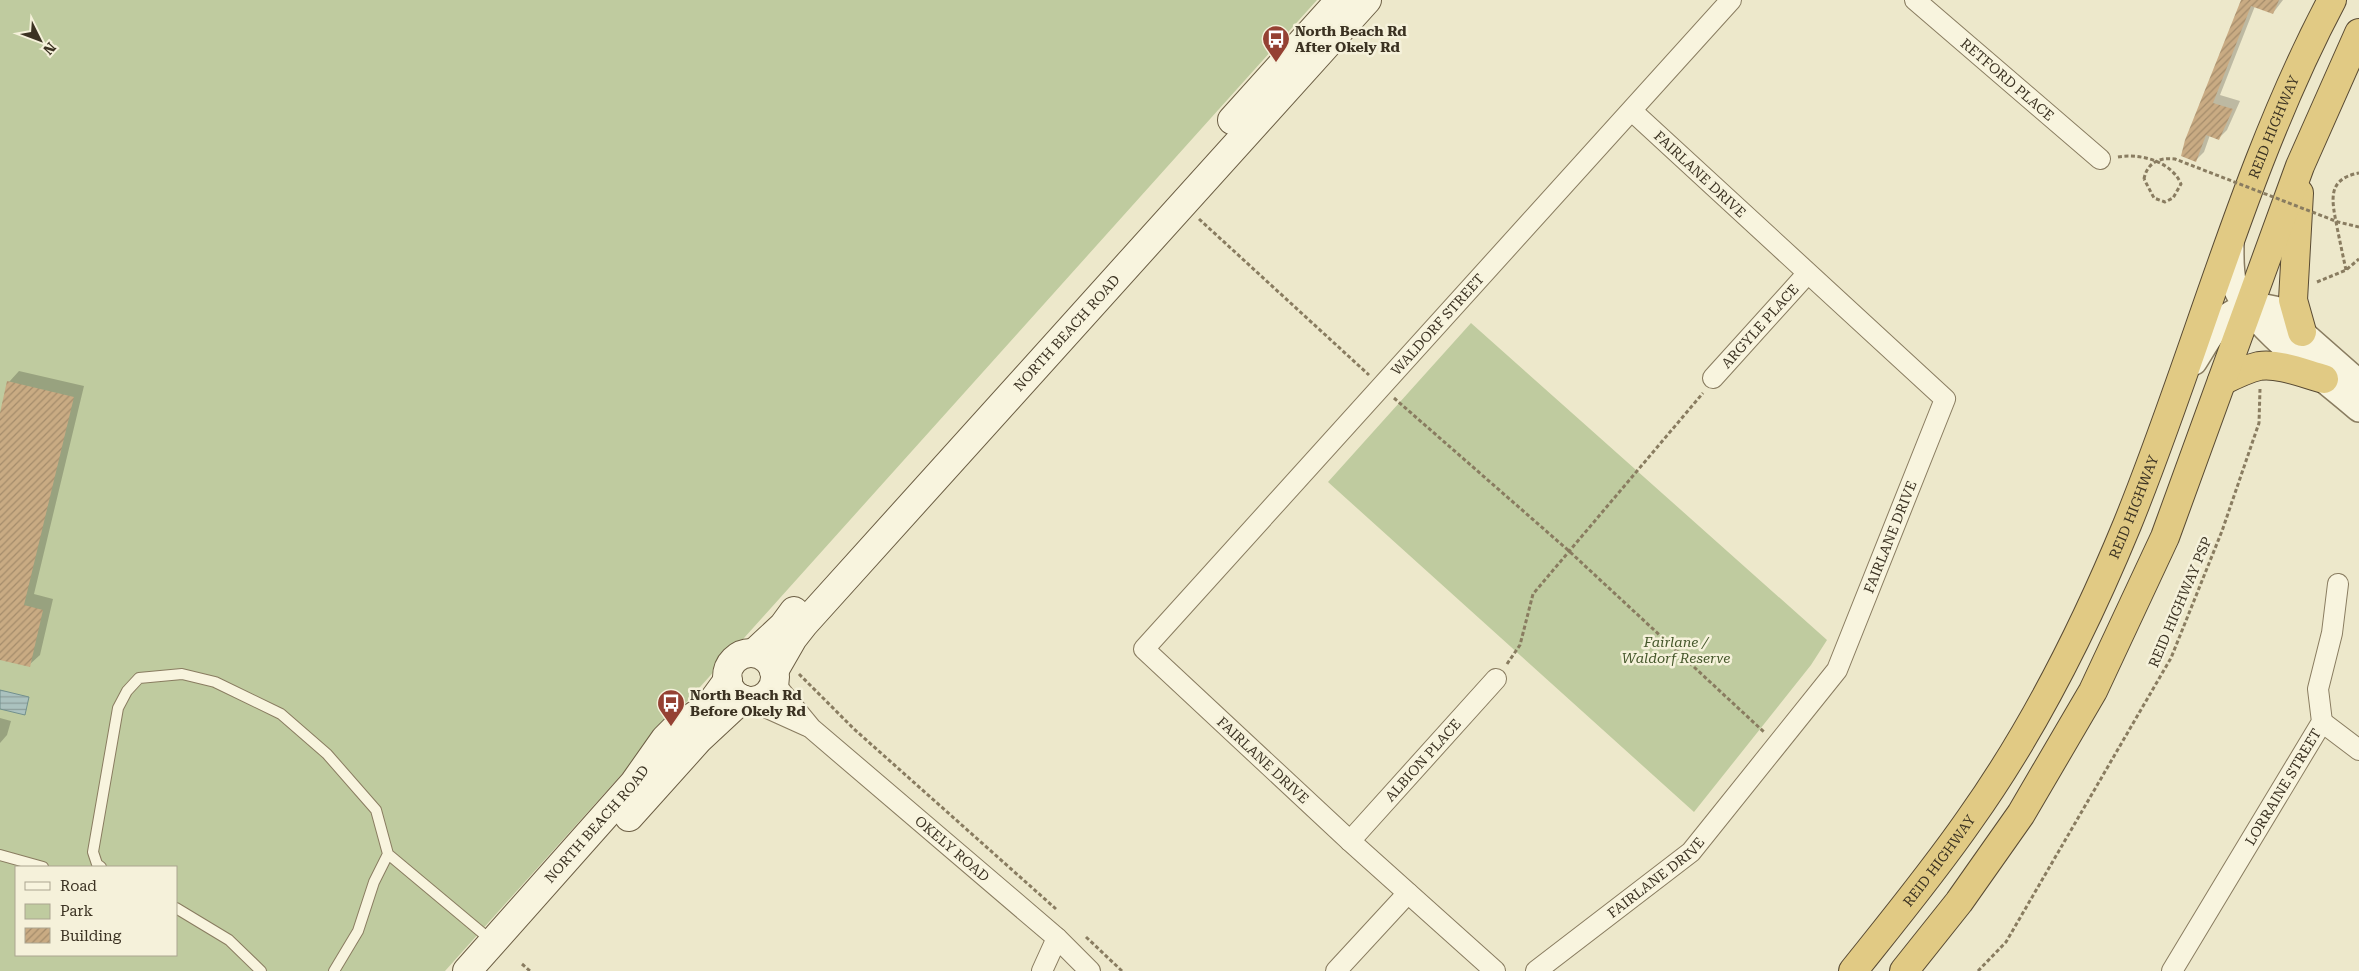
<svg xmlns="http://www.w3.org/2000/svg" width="2359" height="971" viewBox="0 0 2359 971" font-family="'Roboto Serif',serif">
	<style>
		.green { fill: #bfcb9f; fill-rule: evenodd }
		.water { fill: url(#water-rules); stroke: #72908d }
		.shadow { fill: #0003 }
		.building { fill: url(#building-hatch) }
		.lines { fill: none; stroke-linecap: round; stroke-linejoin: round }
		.service-casing { stroke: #897c60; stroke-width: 12 }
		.minor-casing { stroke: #897c60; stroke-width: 22 }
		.tertiary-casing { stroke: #897c60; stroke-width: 28 }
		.secondary-casing { stroke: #6b5d43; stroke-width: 30 }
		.trunk-casing { stroke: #584a33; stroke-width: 30 }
		.path { stroke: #897c60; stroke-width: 3; stroke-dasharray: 4 2.5; stroke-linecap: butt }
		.service { stroke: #f8f4de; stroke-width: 10 }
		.minor { stroke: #f8f4de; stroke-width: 20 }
		.tertiary { stroke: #f8f4de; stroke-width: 25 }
		.secondary { stroke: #f8f4de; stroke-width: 28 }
		.trunk { stroke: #e1ca84; stroke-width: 28 }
		.path-bridge { stroke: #897c60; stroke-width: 3; stroke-dasharray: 4 2.5; stroke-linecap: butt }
		.labels { text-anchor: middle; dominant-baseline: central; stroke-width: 5; stroke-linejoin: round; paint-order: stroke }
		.poi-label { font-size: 14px; font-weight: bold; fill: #3b3222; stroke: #f5f1da; text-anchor: start }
		.street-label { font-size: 14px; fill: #3b3222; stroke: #f5f1da }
		.park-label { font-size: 14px; font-style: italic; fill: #44562a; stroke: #f5f1da }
	</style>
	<defs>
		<pattern id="water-rules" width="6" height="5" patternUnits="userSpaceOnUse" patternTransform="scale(1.25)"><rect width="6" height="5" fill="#abc2bf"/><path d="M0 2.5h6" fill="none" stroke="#8c9e9b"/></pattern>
		<pattern id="building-hatch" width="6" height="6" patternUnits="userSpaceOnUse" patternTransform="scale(1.25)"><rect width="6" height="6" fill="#c9ab83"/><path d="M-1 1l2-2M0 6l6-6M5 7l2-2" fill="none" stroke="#a48c6b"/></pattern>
	</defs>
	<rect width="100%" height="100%" fill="#ede8cb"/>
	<path class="green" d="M0,0H1317L445,971H0ZM16,867H176V955H16Z
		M1471,323L1827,640L1811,665L1694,812L1328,482Z"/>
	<path class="water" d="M0,690L29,697L25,715L0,709Z"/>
	<path class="shadow" d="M2242,0H2283L2273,13L2255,6L2220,95L2240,101L2227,130L2219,138L2210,135L2204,152L2196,160Z
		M19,371L84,386L34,594L53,599L40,655L29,665L0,659V418L9,382Z
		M0,718L11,721L7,735L0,743Z"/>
	<path class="building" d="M2241,0H2279L2273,14L2251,6L2213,103L2233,109L2219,140L2206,135L2196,162L2181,156L2185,140Z
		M7,381L74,397L24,605L43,610L30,667L0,660V413Z"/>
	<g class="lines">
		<g class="service-casing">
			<path id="service" d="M0,855L43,867
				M101,867L97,864L93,852L118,708L127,691L139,678L182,674L215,682L281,714L327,754L376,810L388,854L492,941
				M176,908L229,940L261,971
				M334,971L358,931L374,882L388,854"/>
		</g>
		<g class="minor-casing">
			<g id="minor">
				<path id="s1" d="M1915,0L2100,159"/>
				<path id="s2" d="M1713,378L1807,274"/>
				<path id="s3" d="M774,683L811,728L1057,938L1090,971"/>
				<path d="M752,701L807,726"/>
				<path d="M2322,722L2359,750"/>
				<path id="s4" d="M1350,841L1496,679"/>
				<path d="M1042,971L1057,938"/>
				<path d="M1336,971L1408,893"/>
				<path id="s5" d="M1495,971L1350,841L1144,649L1731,0"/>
				<path id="s6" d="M1536,971L1691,852L1837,670L1945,399L1632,111"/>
				<path id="s7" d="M2172,971L2322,722L2318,689L2332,633L2338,584"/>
			</g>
		</g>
		<g class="tertiary-casing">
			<path id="tertiary" d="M2231,242C2231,256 2230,271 2234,284C2249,325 2325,379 2359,409
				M2194,362C2215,329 2228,297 2275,309L2359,383"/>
		</g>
		<g class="secondary-casing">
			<g id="secondary">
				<path d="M1232,120L1340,0"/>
				<path d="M754,653L783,626L794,611"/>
				<circle cx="751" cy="677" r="24"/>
				<path id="s8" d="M774,671L793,638L804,624L1367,0"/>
				<path d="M629,817L699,739L742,699"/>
				<path id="s9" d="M467,971L634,783L665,739L675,729L709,706L728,680"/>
			</g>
		</g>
		<g class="trunk-casing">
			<g id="trunk">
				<path d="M2299,193L2293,300L2302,332"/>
				<path d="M2222,381C2234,375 2246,369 2259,366C2279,363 2305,374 2324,379"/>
				<path id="s10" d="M1853,971C1893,921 1934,871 1970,819C2034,729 2085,627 2127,525C2198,351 2244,166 2332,0"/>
				<path d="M1904,971L1959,902L2021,814L2093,691L2165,537L2300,166L2359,33"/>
			</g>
		</g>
		<path class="path" d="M2118,157C2141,153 2172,162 2181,184L2173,198L2165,202L2154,198L2144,179
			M1199,219L1369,375
			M2346,270C2343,256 2340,242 2337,227C2332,201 2326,179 2359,173
			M2317,282L2346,270L2359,259
			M1394,398L1569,551L1764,732
			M1507,664L1520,645L1533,594L1703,393
			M799,674L854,729L1056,909
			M1086,937L1122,971
			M522,964L530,971
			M1978,971L2006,942L2171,658L2222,531L2259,423L2260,389"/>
		<use href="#service" class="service"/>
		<use href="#minor" class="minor"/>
		<use href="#tertiary" class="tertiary"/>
		<use href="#secondary" class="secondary"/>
		<use href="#trunk" class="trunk"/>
		<path class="path-bridge" d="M2144,179C2147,163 2159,157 2175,159L2338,222L2359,227"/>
	</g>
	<defs>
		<g id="bus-pin" transform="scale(1.4375)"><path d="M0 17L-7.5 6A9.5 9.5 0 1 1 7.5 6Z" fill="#954133" stroke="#f5f1da"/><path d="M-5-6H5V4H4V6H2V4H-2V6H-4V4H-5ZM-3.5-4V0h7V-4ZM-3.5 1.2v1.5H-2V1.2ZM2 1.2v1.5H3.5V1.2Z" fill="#fff"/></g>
	</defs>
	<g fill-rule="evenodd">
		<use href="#bus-pin" x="1276" y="39"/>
		<use href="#bus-pin" x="671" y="703"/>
	</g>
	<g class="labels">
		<g class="poi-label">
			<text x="1295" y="31">North Beach Rd<tspan x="1295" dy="16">After Okely Rd</tspan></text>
			<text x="690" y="695">North Beach Rd<tspan x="690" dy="16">Before Okely Rd</tspan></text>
		</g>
		<g class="street-label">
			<text stroke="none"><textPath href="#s1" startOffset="122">RETFORD PLACE</textPath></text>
			<text stroke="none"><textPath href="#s10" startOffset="950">REID HIGHWAY</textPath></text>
			<text transform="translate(1700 174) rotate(43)">FAIRLANE DRIVE</text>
			<text stroke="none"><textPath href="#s5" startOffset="914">WALDORF STREET</textPath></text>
			<text stroke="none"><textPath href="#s2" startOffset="70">ARGYLE PLACE</textPath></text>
			<text stroke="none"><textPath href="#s8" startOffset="448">NORTH BEACH ROAD</textPath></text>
			<text stroke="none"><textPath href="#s10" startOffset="545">REID HIGHWAY</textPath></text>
			<text stroke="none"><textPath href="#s6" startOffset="572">FAIRLANE DRIVE</textPath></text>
			<text transform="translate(2180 602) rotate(-67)">REID HIGHWAY PSP</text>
			<text transform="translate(1263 760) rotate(43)">FAIRLANE DRIVE</text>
			<text stroke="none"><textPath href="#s4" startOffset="109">ALBION PLACE</textPath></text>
			<text stroke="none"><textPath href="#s7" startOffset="215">LORRAINE STREET</textPath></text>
			<text stroke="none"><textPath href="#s9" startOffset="196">NORTH BEACH ROAD</textPath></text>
			<text stroke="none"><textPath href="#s3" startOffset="244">OKELY ROAD</textPath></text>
			<text stroke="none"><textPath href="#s10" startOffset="140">REID HIGHWAY</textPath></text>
			<text stroke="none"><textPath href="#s6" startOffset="152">FAIRLANE DRIVE</textPath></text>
		</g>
		<g class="park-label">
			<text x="1676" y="642">Fairlane /<tspan x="1676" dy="16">Waldorf Reserve</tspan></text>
		</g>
	</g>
	<rect x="15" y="866" width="162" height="90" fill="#f5f1da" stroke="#aba590"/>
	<rect x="25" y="882" width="25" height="8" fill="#f8f4de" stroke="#aba590"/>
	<text x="60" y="891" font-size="15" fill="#3b3222">Road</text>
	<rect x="25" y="904" width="25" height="15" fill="#bfcb9f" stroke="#aba590"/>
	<text x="60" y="916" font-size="15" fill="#3b3222">Park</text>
	<rect x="25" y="928" width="25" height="15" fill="url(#building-hatch)" stroke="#aba590"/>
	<text x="60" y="941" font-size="15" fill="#3b3222">Building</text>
	<g transform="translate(40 40) rotate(132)" stroke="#f5f1da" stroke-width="4" paint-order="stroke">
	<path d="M0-4L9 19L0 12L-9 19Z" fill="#3b3222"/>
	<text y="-8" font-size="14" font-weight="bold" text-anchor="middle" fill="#3b3222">N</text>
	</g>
</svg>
